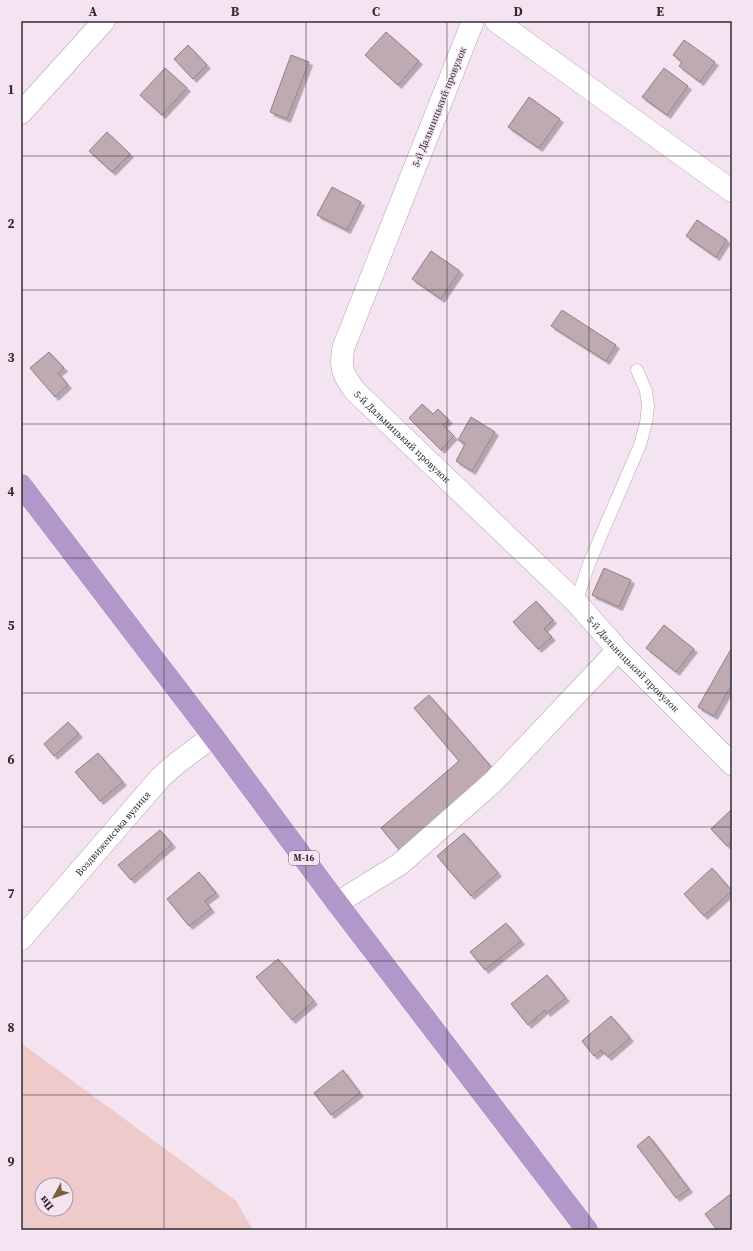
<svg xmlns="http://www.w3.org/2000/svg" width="753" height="1251" viewBox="0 0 753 1251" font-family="'Source Serif 4',serif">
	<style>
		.green { fill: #efcaca; fill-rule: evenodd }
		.building { fill: #bfaab2; stroke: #927f86; filter: url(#shadow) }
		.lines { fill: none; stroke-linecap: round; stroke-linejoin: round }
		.service-casing { stroke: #b5a5b2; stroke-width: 13 }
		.minor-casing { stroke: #b5a5b2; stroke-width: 23 }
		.trunk-casing { stroke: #fff; stroke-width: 23 }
		.service { stroke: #fff; stroke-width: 12 }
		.minor { stroke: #fff; stroke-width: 22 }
		.trunk { stroke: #b297ca; stroke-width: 22 }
		.grid { fill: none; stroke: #312b30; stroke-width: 1; stroke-opacity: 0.55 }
		.labels { text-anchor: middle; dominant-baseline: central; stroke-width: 3; stroke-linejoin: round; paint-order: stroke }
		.shield { fill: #f4e3f1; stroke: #6c626a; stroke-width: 1 }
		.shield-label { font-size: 9px; font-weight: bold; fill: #312b30 }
		.street-label { font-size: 10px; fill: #312b30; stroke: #f4e3f1 }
		.neatline { fill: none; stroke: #312b30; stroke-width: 1.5 }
		.grid-label { font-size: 13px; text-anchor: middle; font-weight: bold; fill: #312b30 }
	</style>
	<defs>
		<filter id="shadow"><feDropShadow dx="3.5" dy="3.5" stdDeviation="0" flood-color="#0004"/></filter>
	</defs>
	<rect width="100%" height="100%" fill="#f4e3f1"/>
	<path class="green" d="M21,1043L236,1201L253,1230H21ZM42,1185H66V1209H42Z"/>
	<path class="building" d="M386,32L419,61L398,85L365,55Z
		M684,40L715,62L700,82L679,66L682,62L673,55Z
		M188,45L207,65L193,79L174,59Z
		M291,55L309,62L287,119L270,112Z
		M165,68L187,88L162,115L140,95Z
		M664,68L688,86L667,115L642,97Z
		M529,97L560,119L539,148L508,127Z
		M107,132L130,154L112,172L89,151Z
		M332,187L361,202L347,230L317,215Z
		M697,220L727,240L716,257L686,236Z
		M431,251L460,271L441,299L412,279Z
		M562,310L616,345L606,361L551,326Z
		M49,352L64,368L58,373L68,385L55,397L30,368Z
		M422,404L433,414L438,409L449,420L443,425L454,436L441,450L409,418Z
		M471,417L495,432L472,471L456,461L465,444L458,440Z
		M604,568L631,580L619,607L592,595Z
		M536,601L553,620L544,629L552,637L538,649L513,622Z
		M664,625L694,649L676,672L646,648Z
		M731,649L732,650V684L714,716L698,707Z
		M429,695L494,770L400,851L381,828L459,761L414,708Z
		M68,722L79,734L54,756L44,744Z
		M98,753L123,782L100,801L75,772Z
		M732,809V842L727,846L711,829Z
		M160,830L172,844L131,880L118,865Z
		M464,833L498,873L471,896L437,856Z
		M712,868L732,891L704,916L684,894Z
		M199,872L216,893L205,901L211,909L189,926L167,899Z
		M506,923L521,941L485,970L470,952Z
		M278,959L314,1001L292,1020L256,977Z
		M547,975L566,998L547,1013L545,1010L528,1025L511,1004Z
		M611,1016L630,1038L608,1057L601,1050L594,1056L582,1041Z
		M343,1070L360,1093L331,1115L314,1093Z
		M649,1136L689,1189L676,1198L637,1146Z
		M732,1193V1230H717L705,1214Z"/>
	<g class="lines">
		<g class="service-casing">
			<path id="service" d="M576,602L590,561L640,445L646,423L648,406L646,391L637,370"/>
		</g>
		<g class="minor-casing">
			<g id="minor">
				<path id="s1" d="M473,21L344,346C339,366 343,376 356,392L576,602L618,650L732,764"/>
				<path d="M496,21L732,191"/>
				<path d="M21,113L104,21"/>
				<path d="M337,903L400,864L493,782L618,650"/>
				<path id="s2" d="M21,939L161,777L177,763L213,736"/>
			</g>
		</g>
		<g class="trunk-casing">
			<path id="trunk" d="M21,485L213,736L337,903L587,1230"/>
		</g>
		<use href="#service" class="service"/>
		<use href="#minor" class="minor"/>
		<use href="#trunk" class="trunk"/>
	</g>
	<path class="grid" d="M164,21V1230M306,21V1230M447,21V1230M589,21V1230M21,156H732M21,290H732M21,424H732M21,558H732M21,693H732M21,827H732M21,961H732M21,1095H732"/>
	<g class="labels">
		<rect class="shield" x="289" y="851" width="30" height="14" rx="3"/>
		<g class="shield-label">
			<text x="304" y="858">М-16</text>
		</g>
		<g class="street-label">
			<text transform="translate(439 107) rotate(-68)">5-й Дальницький провулок</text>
			<text stroke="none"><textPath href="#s1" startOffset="464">5-й Дальницький провулок</textPath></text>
			<text stroke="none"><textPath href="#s1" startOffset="788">5-й Дальницький провулок</textPath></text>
			<text stroke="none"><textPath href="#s2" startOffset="140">Воздвиженська вулиця</textPath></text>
		</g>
	</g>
	<rect width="753" height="1251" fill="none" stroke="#f4e3f1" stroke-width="44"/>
	<g transform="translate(54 1197) rotate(230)"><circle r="19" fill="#f4e3f1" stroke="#a699a4"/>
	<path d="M0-3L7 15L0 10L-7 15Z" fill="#776232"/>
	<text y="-6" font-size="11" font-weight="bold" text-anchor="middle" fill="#312b30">Пн</text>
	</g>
	<rect x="22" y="22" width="709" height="1207" class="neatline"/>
	<g class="grid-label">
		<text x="93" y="16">A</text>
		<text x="235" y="16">B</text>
		<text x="376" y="16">C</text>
		<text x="518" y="16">D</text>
		<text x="660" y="16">E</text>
		<text x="11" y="94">1</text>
		<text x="11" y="228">2</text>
		<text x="11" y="362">3</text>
		<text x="11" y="496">4</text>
		<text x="11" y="630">5</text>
		<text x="11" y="764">6</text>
		<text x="11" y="898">7</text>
		<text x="11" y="1032">8</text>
		<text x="11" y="1166">9</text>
	</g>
</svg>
